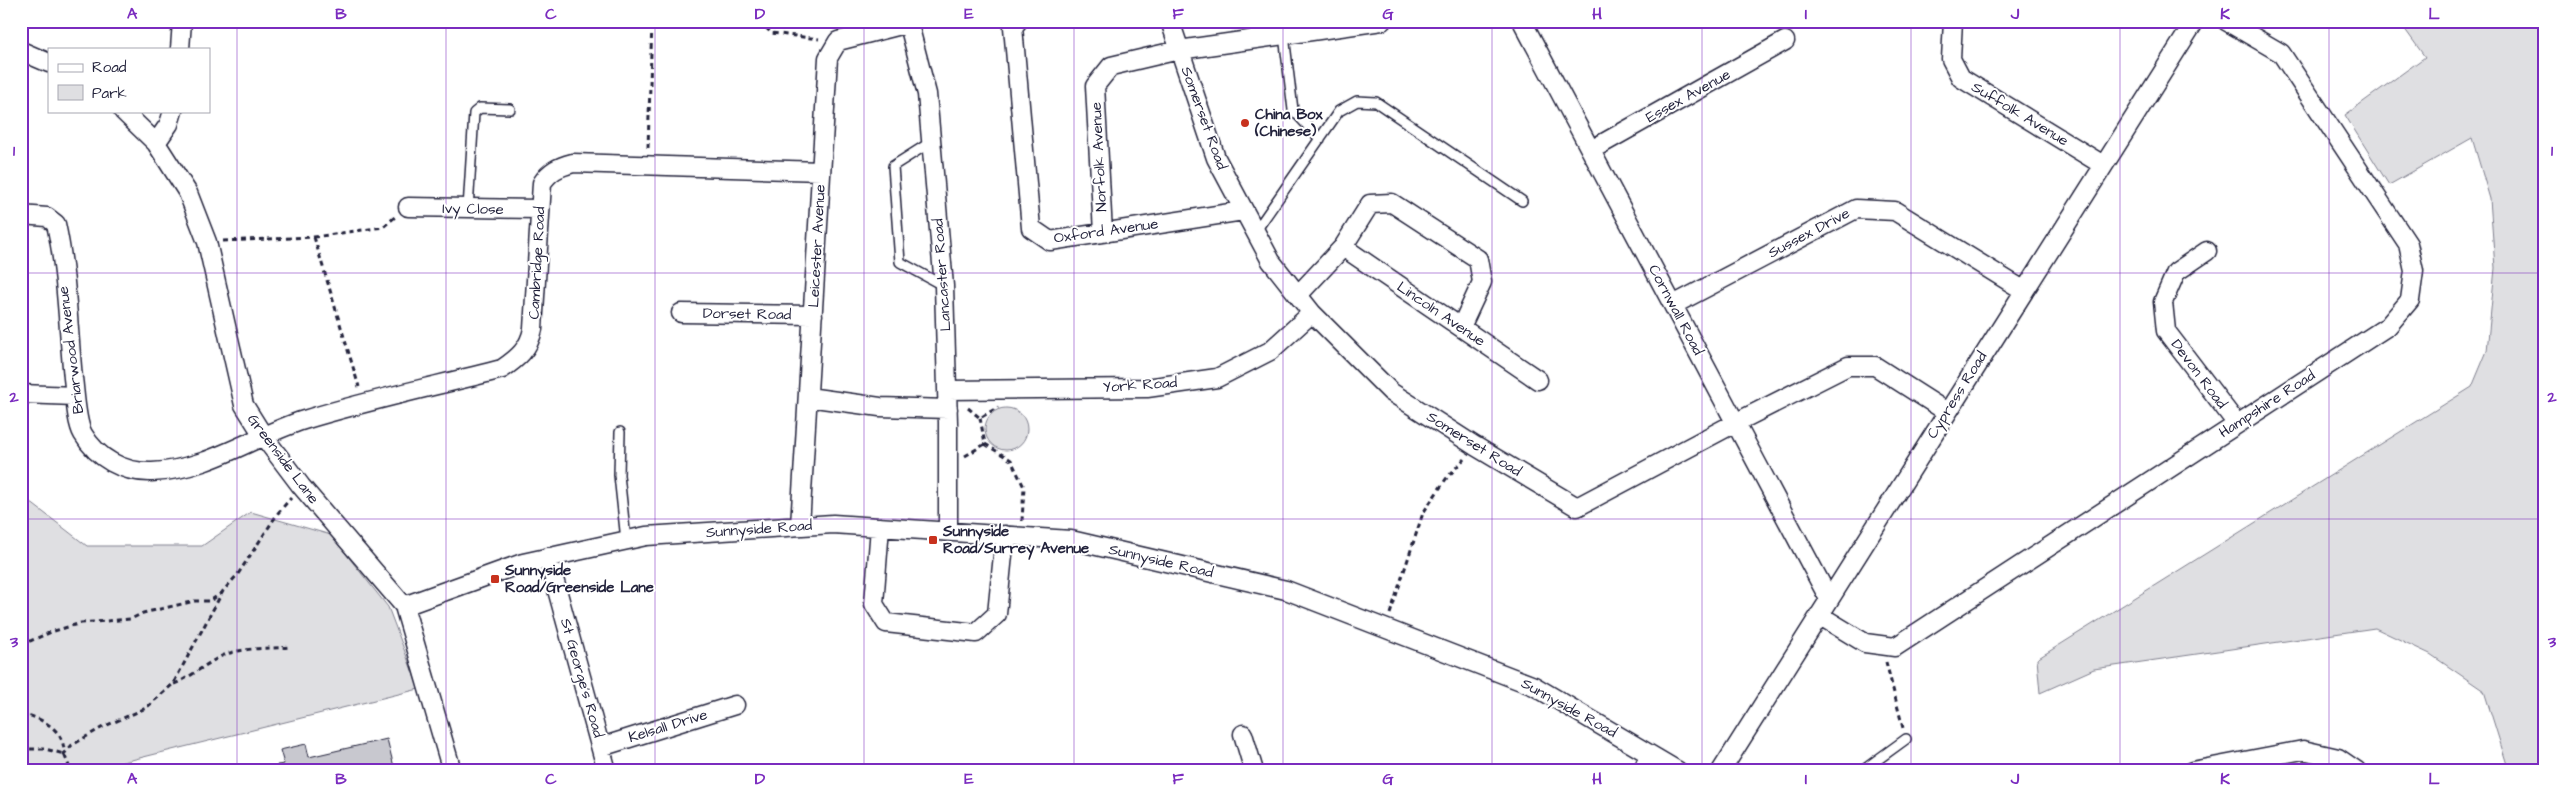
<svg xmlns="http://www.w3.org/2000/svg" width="2566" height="792" viewBox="0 0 2566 792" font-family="'Architects Daughter',sans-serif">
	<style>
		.green { fill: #dfdfe2; stroke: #80808e }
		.building { fill: #c8c8cf; stroke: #22223b }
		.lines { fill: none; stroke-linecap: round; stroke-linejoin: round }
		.service-casing { stroke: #22223b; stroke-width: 12 }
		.minor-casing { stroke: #22223b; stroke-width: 21 }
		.path { stroke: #22223b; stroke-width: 3; stroke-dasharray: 5 4; stroke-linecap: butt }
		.service { stroke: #fff; stroke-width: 9 }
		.minor { stroke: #fff; stroke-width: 18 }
		.grid { fill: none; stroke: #7b2cbf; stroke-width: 1; stroke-opacity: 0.55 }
		.poi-dot { fill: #c8321e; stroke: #fff; stroke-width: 2 }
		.labels { text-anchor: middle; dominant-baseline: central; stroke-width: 4; stroke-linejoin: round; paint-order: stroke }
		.street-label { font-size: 15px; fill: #22223b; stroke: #fff }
		.poi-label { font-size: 15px; font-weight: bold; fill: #22223b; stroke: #fff; text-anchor: start }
		.neatline { fill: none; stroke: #7b2cbf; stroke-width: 2 }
		.grid-label { font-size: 16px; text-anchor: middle; font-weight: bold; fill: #7b2cbf }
	</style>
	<rect width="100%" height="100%" fill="#fff"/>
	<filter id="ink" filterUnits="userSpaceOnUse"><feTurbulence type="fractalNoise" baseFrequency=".02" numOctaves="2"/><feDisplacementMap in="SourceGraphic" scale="10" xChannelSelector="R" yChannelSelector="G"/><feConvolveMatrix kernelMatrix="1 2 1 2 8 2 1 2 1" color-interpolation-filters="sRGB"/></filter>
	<g filter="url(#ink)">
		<path class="green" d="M2399,21H2545V771H2509L2484,691L2430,654L2375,628L2094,669L2040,693L2037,659L2472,387L2487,351L2495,268L2490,199L2472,138L2389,185L2345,115L2425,57Z
			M985 429a21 21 0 1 1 42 0a21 21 0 1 1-42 0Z
			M21,495L87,546H202L251,512L331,535L388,607L419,689L107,766L109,771H21Z"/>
		<path class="building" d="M387,739L395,771H278L277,765L284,764L280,750L306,744L309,757Z"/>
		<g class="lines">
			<g class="service-casing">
				<path id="service" d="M1284,35L1293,110L1320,139
					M931,142L893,166L900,262L944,286
					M468,209L474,113L480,108L510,109
					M1255,232L1339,111L1357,101L1376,102L1522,201
					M620,432L619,475L626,540
					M1862,771L1906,739"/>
			</g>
			<g class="minor-casing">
				<path id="minor" d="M908,21L927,94L944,286L948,423V532
					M1018,21L1013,27L1031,228L1050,241L1243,211
					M1170,21L1216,158L1271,261L1312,313L1391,392L1475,446L1577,507L1735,423L1848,366H1875L1947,412
					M1522,21L1829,599
					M1953,21L1951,59L1961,78L2103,165
					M180,49L182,21
					M21,51L49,63
					M123,111L156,143L188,193L207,242L244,405L264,437L301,486L404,606L452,771
					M156,143L169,124L173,111
					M1591,150L1785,41
					M408,207L539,209
					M21,215L47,217L56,224C67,274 68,327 73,378C75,392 76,422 83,434C97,458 123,473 152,472C208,470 253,436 304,420C369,400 436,386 502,369C518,358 529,349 533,329L542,183C550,171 558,167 573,163L821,171
					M1103,233L1095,86L1111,66L1179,50L1382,21
					M1343,247L1538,380
					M2207,251L2176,272L2163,302L2166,331L2237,424
					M1298,295L1343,247L1370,204L1392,203L1478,259L1482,282L1461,327
					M1673,305L1856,209L1895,211L2023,290
					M681,313L813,315
					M947,390L1147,388L1217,378L1270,351L1312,313
					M21,394L75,396
					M808,397L880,407L948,409
					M800,526L828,58L838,41L909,23
					M880,527L874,604L886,623L976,633L997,614L1005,535
					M548,557L607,771
					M404,606L523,563L646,536L833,524L1071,540L1286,590L1534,686L1678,771
					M1819,615L1865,643L1895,647L2388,326L2410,300L2414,271L2408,244L2281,53L2226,21
					M1243,734L1254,771
					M601,747L735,705
					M1643,771L1649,754
					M1721,771L2195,21
					M2192,771L2303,750L2338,758L2357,771"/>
			</g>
			<path class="path" d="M760,21L771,33L819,39
				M648,148L652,21
				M314,237L359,387
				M223,241L314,237L383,227L395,217
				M968,408L980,418L998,407
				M985,444L1011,460L1024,487L1022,521
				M965,456L985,444L980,418
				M1390,614L1423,513L1446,479L1464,459
				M21,645L51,632L81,623L131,619L143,613L195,601H210L223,592
				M1886,662L1903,728
				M174,684C192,677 206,663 224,655C244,647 268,649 289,647
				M21,713C42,719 65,729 64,754L72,745L103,727L146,708L173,684L223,591L238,574L278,513L291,498
				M21,749H45L64,754L71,771"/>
			<use href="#service" class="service"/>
			<use href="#minor" class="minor"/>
		</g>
	</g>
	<path class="grid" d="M237,21V771M446,21V771M655,21V771M864,21V771M1074,21V771M1283,21V771M1492,21V771M1702,21V771M1911,21V771M2120,21V771M2329,21V771M21,273H2545M21,519H2545"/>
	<g class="poi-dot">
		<circle cx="1245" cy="123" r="5"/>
		<rect x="928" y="535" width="10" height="10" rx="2.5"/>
		<rect x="490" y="574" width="10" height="10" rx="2.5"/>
	</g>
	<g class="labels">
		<g class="street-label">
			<text transform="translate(1688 96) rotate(-29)">Essex Avenue</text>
			<text transform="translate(2020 114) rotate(31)">Suffolk Avenue</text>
			<text transform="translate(1204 118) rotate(70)">Somerset Road</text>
			<text transform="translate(1099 157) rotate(-93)">Norfolk Avenue</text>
			<text transform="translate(473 209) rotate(1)">Ivy Close</text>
			<text transform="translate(1106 231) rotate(-8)">Oxford Avenue</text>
			<text transform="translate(1809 233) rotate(-28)">Sussex Drive</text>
			<text transform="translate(817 246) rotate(-87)">Leicester Avenue</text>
			<text transform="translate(537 263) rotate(-87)">Cambridge Road</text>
			<text transform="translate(942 275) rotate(-94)">Lancaster Road</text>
			<text transform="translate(1676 310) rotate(62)">Cornwall Road</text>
			<text transform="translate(747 314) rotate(1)">Dorset Road</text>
			<text transform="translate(1441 314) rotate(34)">Lincoln Avenue</text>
			<text transform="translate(71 350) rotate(-97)">Briarwood Avenue</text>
			<text transform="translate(2199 374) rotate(53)">Devon Road</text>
			<text transform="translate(1140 385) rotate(-4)">York Road</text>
			<text transform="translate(1957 395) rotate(-58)">Cypress Road</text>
			<text transform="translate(2267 404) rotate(-33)">Hampshire Road</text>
			<text transform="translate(1474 444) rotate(32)">Somerset Road</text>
			<text transform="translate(283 459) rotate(53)">Greenside Lane</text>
			<text transform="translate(759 529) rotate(-4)">Sunnyside Road</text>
			<text transform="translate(1161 561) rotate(13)">Sunnyside Road</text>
			<text transform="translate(582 678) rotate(74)">St George's Road</text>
			<text transform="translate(1569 708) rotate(29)">Sunnyside Road</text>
			<text transform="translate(668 726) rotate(-17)">Kelsall Drive</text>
		</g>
		<g class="poi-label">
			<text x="1255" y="114">China Box<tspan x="1255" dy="17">(Chinese)</tspan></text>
			<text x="943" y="531">Sunnyside<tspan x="943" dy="17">Road/Surrey Avenue</tspan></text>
			<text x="505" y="570">Sunnyside<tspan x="505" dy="17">Road/Greenside Lane</tspan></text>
		</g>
	</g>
	<rect width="2566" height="792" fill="none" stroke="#fff" stroke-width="55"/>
	<rect x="48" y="48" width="162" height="65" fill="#ffffff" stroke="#a7a7b1"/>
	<rect x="58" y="64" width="25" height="8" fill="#ffffff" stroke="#a7a7b1"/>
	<text x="92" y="72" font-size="15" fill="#22223b">Road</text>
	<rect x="58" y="85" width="25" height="15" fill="#dfdfe2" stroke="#a7a7b1"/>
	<text x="92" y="98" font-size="15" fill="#22223b">Park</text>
	<rect x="28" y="28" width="2510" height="736" class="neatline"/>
	<g class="grid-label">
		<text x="132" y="19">A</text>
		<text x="341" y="19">B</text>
		<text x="551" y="19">C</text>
		<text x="760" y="19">D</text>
		<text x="969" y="19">E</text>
		<text x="1178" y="19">F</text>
		<text x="1388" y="19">G</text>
		<text x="1597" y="19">H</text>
		<text x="1806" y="19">I</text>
		<text x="2015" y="19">J</text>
		<text x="2225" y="19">K</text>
		<text x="2434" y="19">L</text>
		<text x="14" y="156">1</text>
		<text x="2552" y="156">1</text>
		<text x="14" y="402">2</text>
		<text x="2552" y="402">2</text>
		<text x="14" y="647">3</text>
		<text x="2552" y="647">3</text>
		<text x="132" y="784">A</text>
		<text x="341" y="784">B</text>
		<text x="551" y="784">C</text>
		<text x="760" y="784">D</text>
		<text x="969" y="784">E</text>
		<text x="1178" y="784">F</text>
		<text x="1388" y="784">G</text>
		<text x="1597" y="784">H</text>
		<text x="1806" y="784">I</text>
		<text x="2015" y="784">J</text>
		<text x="2225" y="784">K</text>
		<text x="2434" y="784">L</text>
	</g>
</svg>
